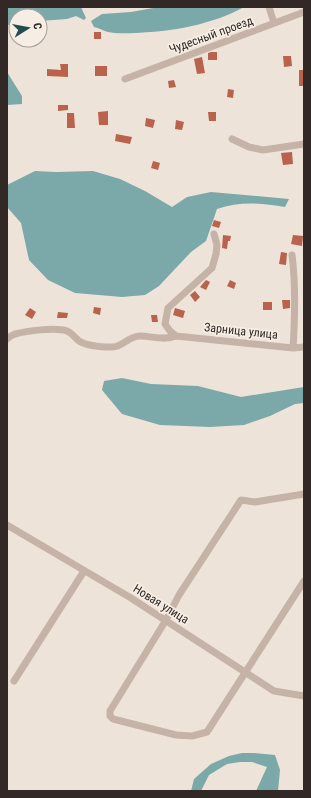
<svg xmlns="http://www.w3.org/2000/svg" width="311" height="798" viewBox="0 0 311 798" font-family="'Roboto Condensed',sans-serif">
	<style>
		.water { fill: #7ba8a8 }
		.building { fill: #b9624c }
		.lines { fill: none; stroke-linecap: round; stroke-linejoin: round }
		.street { stroke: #c5b3a7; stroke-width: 7 }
		.labels { text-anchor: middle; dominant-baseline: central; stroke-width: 3.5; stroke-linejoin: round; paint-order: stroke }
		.street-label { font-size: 12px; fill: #322926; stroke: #f6eee5 }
	</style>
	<rect width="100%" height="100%" fill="#eee3d9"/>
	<path class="water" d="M11,7H81L86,18L84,20L76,16L67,19L40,21V16H16V24L7,25V8Z
		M159,7H244C211,25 174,31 136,33C127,33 117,34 108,32C104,31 99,28 94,27L91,21L102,14L131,12Z
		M7,72L22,96V104L7,105Z
		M35,171L56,172L93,171L120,179L145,191L172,207L187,197L211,192L289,199L285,207C263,203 239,201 217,209L206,241L191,252L159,286L145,295L122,297L75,293L48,280L29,260L21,223L7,207V185Z
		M122,378L151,384L198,386L241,397L304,387V403L295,404L270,416L244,425L210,427L160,425L122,414L102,390L104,381Z
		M242,753H254L275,755L280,770L278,791H256L267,767L252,762H240L227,764L209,775L201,791H191L194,779L211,764L229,756Z"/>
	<path class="building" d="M94,32H101V39H94Z
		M211,52H217V60H208V53Z
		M283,56H291L292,66L284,67Z
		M202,57L205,73L197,74L194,59Z
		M60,64H68V77L47,76V69L61,70Z
		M95,66H107V76H95Z
		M299,70H304V86H299Z
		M174,80L176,87L169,88L168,81Z
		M228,89L234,90L233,98L227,97Z
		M58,105H68V110L58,111Z
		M108,111V125H99L98,112Z
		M208,112H216V121H209Z
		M67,113H74L75,128H67Z
		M146,118L155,120L153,128L145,126Z
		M176,120L184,122L182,130L175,129Z
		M116,134L132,137L130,144L115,141Z
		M292,152L293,164L283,165L281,153Z
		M153,161L160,163L158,170L151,168Z
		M214,220L221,222L219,228L212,226Z
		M223,235L231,236L230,241H228L227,249L222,248Z
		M293,235L303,236L302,246L291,244Z
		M281,252L287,253L286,265L279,264Z
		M206,280L210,282L206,290L200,287Z
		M230,280L236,283L234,289L227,286Z
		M195,291L200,297L195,302L190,295Z
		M282,300H290V308L283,309Z
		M263,302H272V310H263Z
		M94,307L101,308L100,315L93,313Z
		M30,308L36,312L32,319L25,315Z
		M175,308L185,311L183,318L173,315Z
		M58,312L68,313L67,318H57Z
		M151,315H157L158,322H152Z"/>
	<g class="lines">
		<path class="street" d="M269,7L274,23
			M125,79L304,12
			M232,139L249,147L263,150L304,144
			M292,255C296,286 295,317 293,348
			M176,336L170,331L165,324L168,308L212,268L216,254L217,245L214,234
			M7,339C9,337 12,335 15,334C26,331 56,327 67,331C72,333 75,338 79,341C87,346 102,347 112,347C122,348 128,336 140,336C152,336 164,341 176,336L293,348L304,347
			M304,494L255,502L241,500L179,595L166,620L110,711V716L113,719L176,735L192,736L207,732L304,581
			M7,525L131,598L274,691L304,696
			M14,681L84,571"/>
	</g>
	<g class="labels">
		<g class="street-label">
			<text transform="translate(211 35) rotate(-20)">Чудесный проезд</text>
			<text transform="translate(241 331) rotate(6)">Зарница улица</text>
			<text transform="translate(161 604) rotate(32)">Новая улица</text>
		</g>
	</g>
	<rect width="311" height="798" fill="none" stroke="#322926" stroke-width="16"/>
	<g transform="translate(28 28) rotate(79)"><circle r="19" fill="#f6eee5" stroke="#a89f99"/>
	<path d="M0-3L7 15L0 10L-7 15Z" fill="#204e4f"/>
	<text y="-6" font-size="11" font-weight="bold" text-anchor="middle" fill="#322926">С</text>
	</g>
</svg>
